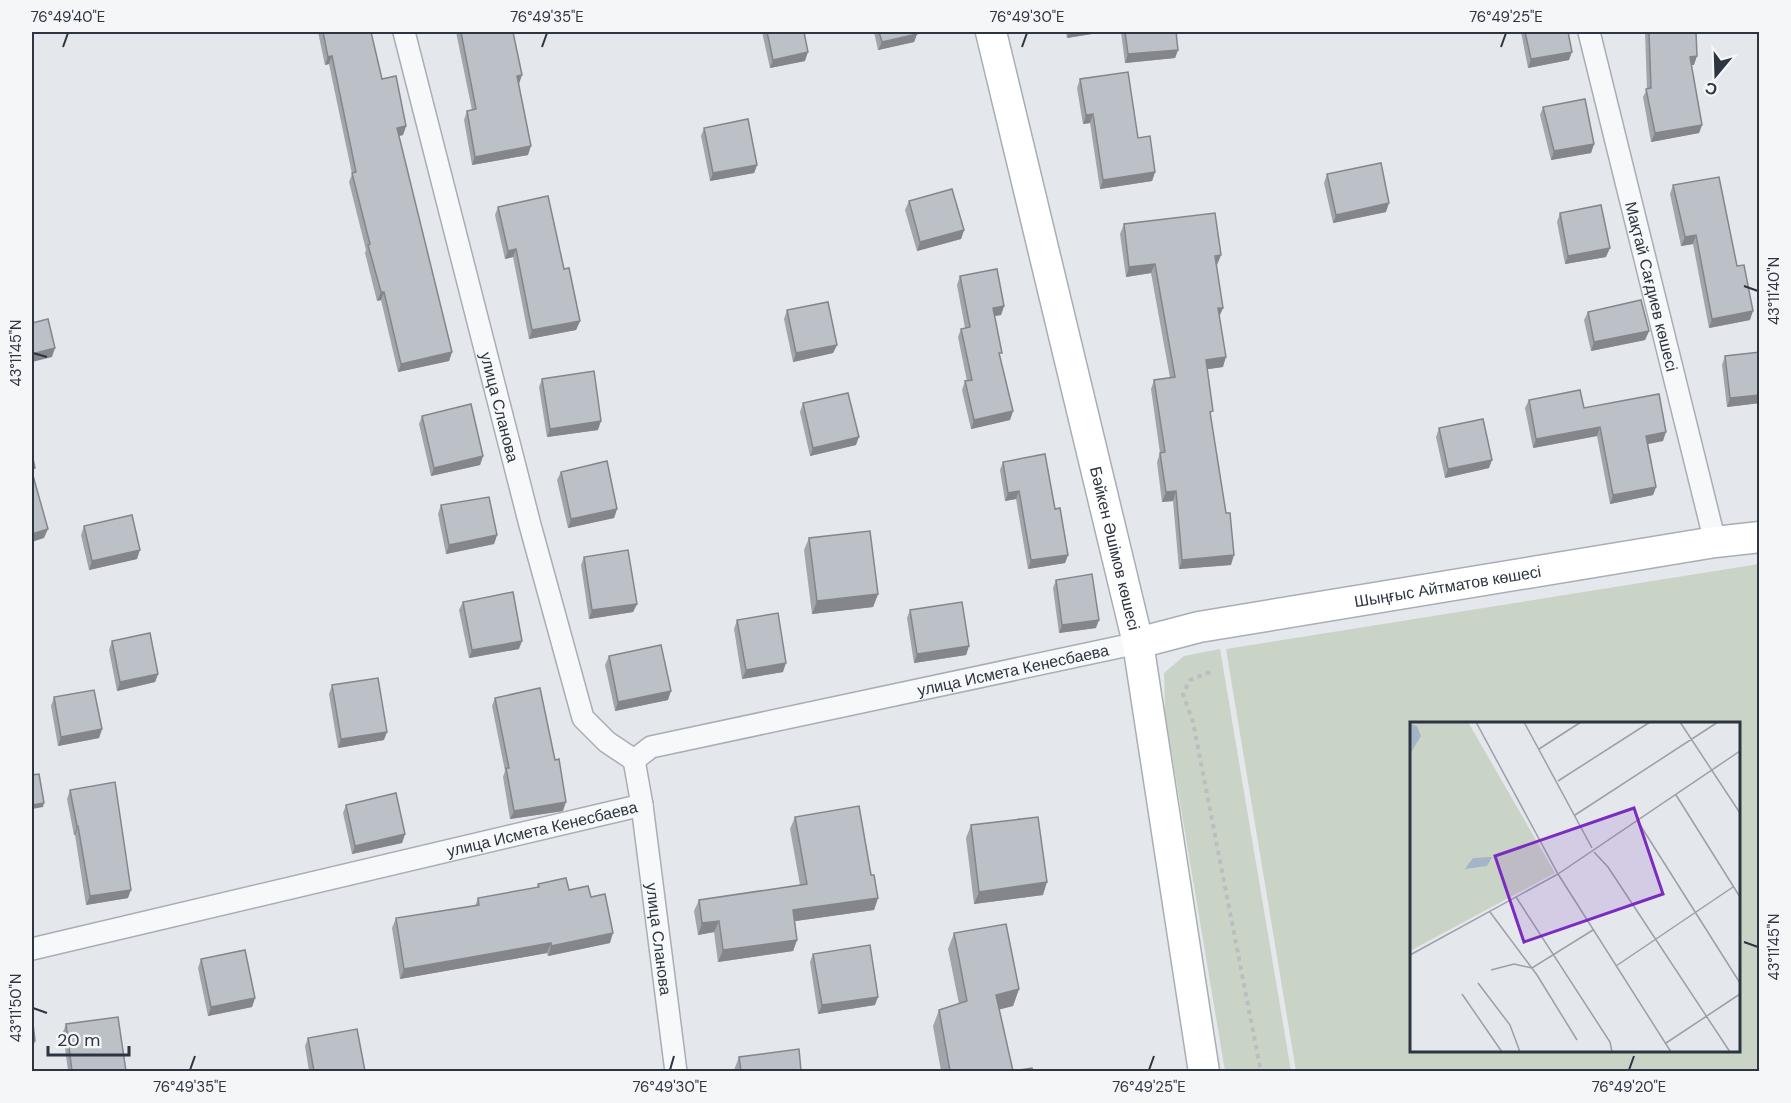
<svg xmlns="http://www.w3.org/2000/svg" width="1791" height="1103" viewBox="0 0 1791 1103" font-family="'DM Sans',sans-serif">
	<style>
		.green { fill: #cad4c6; fill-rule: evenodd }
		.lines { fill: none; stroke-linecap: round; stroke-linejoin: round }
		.street-casing { stroke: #a9aeb5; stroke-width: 24 }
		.secondary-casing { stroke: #a9aeb5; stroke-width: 33 }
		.path { stroke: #babec2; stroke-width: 4; stroke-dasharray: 4.5 4.5; stroke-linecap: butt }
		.street { stroke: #f7f8f9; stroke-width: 21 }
		.secondary { stroke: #fff; stroke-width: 30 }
		.wall { fill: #a2a5ab }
		.shaded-wall { fill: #84868b }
		.building { fill: #bcc0c7; stroke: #84868b; stroke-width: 1.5 }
		.ticks { fill: none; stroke: #2d3541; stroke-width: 2 }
		.labels { text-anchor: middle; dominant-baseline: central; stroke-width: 4.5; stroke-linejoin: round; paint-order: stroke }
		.street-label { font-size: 16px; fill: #2d3541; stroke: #f4f6f8 }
		.inset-road { fill: none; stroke: #9ba0a7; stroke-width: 1.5 }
		.view { fill: #7b2cbf; fill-opacity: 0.15; stroke: #7b2cbf; stroke-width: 3 }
		.inset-edge { fill: none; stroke: #2d3541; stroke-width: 3 }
		.neatline { fill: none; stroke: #2d3541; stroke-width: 2 }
		.ticks-label { font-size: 15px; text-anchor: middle; fill: #2d3541 }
	</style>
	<rect width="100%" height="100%" fill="#e4e7eb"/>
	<path class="green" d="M1759,564V1071H1296L1226,649ZM1412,724H1738V1050H1412Z
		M1220,649L1291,1071H1225L1165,713L1164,673L1184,656Z"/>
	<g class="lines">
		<g class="street-casing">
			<g id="street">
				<path id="s1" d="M404,32L530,525L583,718L607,742L634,760"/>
				<path id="s2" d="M1589,32L1715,542"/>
				<path id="s3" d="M642,805L676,1072"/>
				<path id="s4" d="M32,949L642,805L634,760L651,747L1138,643"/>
			</g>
		</g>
		<g class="secondary-casing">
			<g id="secondary">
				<path id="s5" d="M991,32L1138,643L1204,1072"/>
				<path id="s6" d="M1138,643L1199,627L1715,542L1760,537"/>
			</g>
		</g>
		<path class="path" d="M1210,672L1190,680L1183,694L1193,722L1261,1072"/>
		<use href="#street" class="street"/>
		<use href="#secondary" class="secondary"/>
	</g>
	<path class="wall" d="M318,32H371L382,79L406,126L403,135L399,136L452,352L449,361L398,372L381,300L377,301L365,253L366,250L349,182L352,174L329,64L325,65Z
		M456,32H496L519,84L528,155L472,165L464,120L467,111L472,110Z
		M762,32H804L805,61L770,68Z
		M874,32H917V34L914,42L878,50Z
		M1066,32H1104L1067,38Z
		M1121,32H1176L1178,50L1175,58L1125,63Z
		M1521,32H1568L1569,60L1528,68Z
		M1645,32H1696L1694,65H1691L1702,125L1699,133L1651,142L1643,97L1647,89Z
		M1080,79L1138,138L1155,172L1152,181L1100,189L1090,123L1083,124L1077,88Z
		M1543,107L1594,144L1591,153L1551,160L1540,115Z
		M704,128L757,165L754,173L710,181L701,136Z
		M1327,174L1386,212L1333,223L1324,183Z
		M1673,185L1737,266L1750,320L1709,328L1693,244L1681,246L1670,194Z
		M909,201L964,230L961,239L917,251L905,210Z
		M498,207L564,269L580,321L576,330L529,339L513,257L505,259L495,215Z
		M1560,213L1606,257L1565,264L1557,222Z
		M1124,224L1221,255L1216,265L1223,308L1219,317L1223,367L1207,369L1211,418L1231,565L1179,569L1173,501L1162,502L1157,462L1160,453L1151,389L1154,380L1170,378L1151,273L1126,277L1120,234Z
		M960,276L1004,306L1001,315L994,316L1000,358L1013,411L1010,420L971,429L962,390L965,381H967L958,337L961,329L965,328L957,285Z
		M787,310L837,345L833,353L793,362L784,319Z
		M1588,312L1649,331L1645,340L1591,351L1584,320Z
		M1760,352V403L1727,407L1722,365L1725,356Z
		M542,379L598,430L547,437L539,387Z
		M1529,400L1584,408L1663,441L1648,444L1656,487L1653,495L1610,504L1597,436L1533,448L1525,408Z
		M803,403L856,445L810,456L800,412Z
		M422,416L483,456L480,465L431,476L419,424Z
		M1439,428L1489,468L1445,478L1436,437Z
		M1003,462L1068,555L1065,563L1028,569L1016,499L1005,501L1000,470Z
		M561,472L617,509L614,518L568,528L557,480Z
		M441,505L497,535L494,544L446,554L438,514Z
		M84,526L137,559L89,570L81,535Z
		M809,538L878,594L873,607L812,614L804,550Z
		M584,557L637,604L633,612L589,619L581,565Z
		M1056,580L1096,628L1059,633L1053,588Z
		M463,602L519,649L469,658L459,610Z
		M910,610L969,646L966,655L914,663L907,618Z
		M737,620L783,672L742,679L734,629Z
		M112,641L158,674L155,682L117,691L109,650Z
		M609,656L668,700L615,711L605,665Z
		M332,685L384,740L338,748L329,694Z
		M54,697L102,729L99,738L58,746L51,706Z
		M495,698L555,760L563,811L510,819L503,777L505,771L492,706Z
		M70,790L128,898L86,905L75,835H74L67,799Z
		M346,805L405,834L402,843L352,854L343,813Z
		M795,817L871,875L878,898L874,910L795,921L797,940L793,951L718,962L714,932L698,935L694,911L699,900L800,885L790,829Z
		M971,825L1043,895L974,904L966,838Z
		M538,884L569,890L591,897L610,943L548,956L547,953L400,979L392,928L396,918L475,906L478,898L537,888Z
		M954,933L1019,989L1013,1006L999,1009L1013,1071H1033H941L933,1026L939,1010L959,1004L948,949Z
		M813,954L875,1005L818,1014L810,962Z
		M201,959L255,998L252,1007L208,1016L198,968Z
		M66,1024L126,1071H68L63,1032Z
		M308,1038L365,1071H309L305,1046Z
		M739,1057L801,1071H735L734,1070Z"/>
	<path class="shaded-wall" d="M1069,32H1104L1067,38Z
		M917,34L914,42L878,50L882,42Z
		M1178,50L1175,58L1125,63L1128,54Z
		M808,52L805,61L770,68L773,60Z
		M1572,52L1569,60L1528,68L1531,59Z
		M332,56L329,64L325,65L328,57Z
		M1697,56L1694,65H1687L1690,57Z
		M522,75L519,84L517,76Z
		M1093,114L1090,123L1083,124L1086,115Z
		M1702,125L1699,133L1651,142L1655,133Z
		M406,126L403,135L394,137L397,128Z
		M1594,144L1591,153L1551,160L1554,151Z
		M531,146L528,155L472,165L475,157Z
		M757,165L754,173L710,181L713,173Z
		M1155,172L1152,181L1100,189L1103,180Z
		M1389,203L1386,212L1333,223L1336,215Z
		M964,230L961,239L917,251L920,242Z
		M1696,235L1693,244L1681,246L1685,237Z
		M1610,248L1606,257L1565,264L1568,256Z
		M516,249L513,257L505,259L508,251Z
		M1221,255L1217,265L1212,266L1215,256Z
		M1155,264L1151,273L1126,277L1129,267Z
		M381,292H384L381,300L377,301Z
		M1004,306L1001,315L989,317L993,308Z
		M1218,308H1223L1219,317Z
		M1753,311L1750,320L1709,328L1712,319Z
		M580,321L576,330L529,339L532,330Z
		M1649,331L1645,340L1591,351L1594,342Z
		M837,345L833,353L793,362L796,353Z
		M55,348L52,357L32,362V354Z
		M452,352L449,361L398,372L401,364Z
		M1226,357L1223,367L1202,370L1206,360Z
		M1760,395V403L1727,407L1730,398Z
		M1013,411L1010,420L971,429L974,420Z
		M601,421L598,430L547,437L550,429Z
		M1600,427L1597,436L1533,448L1536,439Z
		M1666,432L1663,441L1643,445L1646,436Z
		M859,437L856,445L810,456L813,448Z
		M483,456L480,465L431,476L434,468Z
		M1492,460L1489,468L1445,478L1448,469Z
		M1656,487L1653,495L1610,504L1613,495Z
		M1019,491L1016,499L1005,501L1008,493Z
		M1176,491L1173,501L1162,502L1166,492Z
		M617,509L614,518L568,528L571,519Z
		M48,529L44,538L32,542V534Z
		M497,535L494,544L446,554L449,545Z
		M140,550L137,559L89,570L92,561Z
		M1068,555L1065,563L1028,569L1031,560Z
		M1234,555L1231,565L1179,569L1182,560Z
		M878,594L873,607L812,614L817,601Z
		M637,604L633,612L589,619L592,610Z
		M1099,620L1096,628L1059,633L1062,625Z
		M522,641L519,649L469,658L472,650Z
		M969,646L966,655L914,663L917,654Z
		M786,663L783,672L742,679L746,670Z
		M158,674L155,682L117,691L120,682Z
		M671,691L668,700L615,711L618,702Z
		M102,729L99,738L58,746L61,737Z
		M387,732L384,740L338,748L341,739Z
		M566,802L563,811L510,819L514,811Z
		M44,803L43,807L32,809V805Z
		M77,826H78L75,835H74Z
		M405,834L402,843L352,854L355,846Z
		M1047,882L1043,895L974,904L979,892Z
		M131,890L128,898L86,905L90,896Z
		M878,898L874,910L789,922L793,910Z
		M719,921L714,932L698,935L702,923Z
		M613,933L610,943L548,956L551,946Z
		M797,940L793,951L718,962L723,950Z
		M551,943L547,953L400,979L404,969Z
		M1019,989L1013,1006L990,1012L996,995Z
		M878,997L875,1005L818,1014L822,1005Z
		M255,998L252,1007L208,1016L211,1007Z
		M35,1041L32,1050V1042Z"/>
	<path class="building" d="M323,32H371L382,79L396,76L406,126L397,128L452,352L401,364L384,292H381L368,245L370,244L352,173L356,172L332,56L328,57Z
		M461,32H513L522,75L517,76L531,146L475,157L467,111L476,109Z
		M767,32H804L808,52L773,60Z
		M879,32H917V34L882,42Z
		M1125,32H1176L1178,50L1128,54Z
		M1525,32H1568L1572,52L1531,59Z
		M1649,32H1696L1697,56L1690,57L1702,125L1655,133L1646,89L1651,88Z
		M1128,72L1138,138L1150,136L1155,172L1103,180L1093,114L1086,115L1080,79Z
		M1585,99L1594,144L1554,151L1543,107Z
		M748,119L757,165L713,173L704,128Z
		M1381,163L1389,203L1336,215L1327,174Z
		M1719,177L1737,266L1744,265L1753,311L1712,319L1696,235L1685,237L1673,185Z
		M952,189L964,230L920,242L909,201Z
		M548,196L564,269L569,268L580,321L532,330L516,249L508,251L498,207Z
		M1601,205L1610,248L1568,256L1560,213Z
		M1215,213L1221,255L1215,256L1223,308H1218L1226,357L1206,360L1213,411L1210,412L1226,513H1230L1234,555L1182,560L1176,491L1166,492L1160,453L1165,452L1154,380L1175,377L1155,264L1129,267L1124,224Z
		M997,269L1004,306L993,308L1002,353H999L1013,411L974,420L965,381L972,380L961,329L970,327L960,276Z
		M1641,300L1649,331L1594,342L1588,312Z
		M828,302L837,345L796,353L787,310Z
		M48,319L55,348L32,354V323Z
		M1760,352V395L1730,398L1725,356Z
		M594,371L601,421L550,429L542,379Z
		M1580,390L1584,408L1659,394L1666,432L1646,436L1656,487L1613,495L1600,427L1536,439L1529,400Z
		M848,393L859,437L813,448L803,403Z
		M471,404L483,456L434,468L422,416Z
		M1483,419L1492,460L1448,469L1439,428Z
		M32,454L35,468L32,469Z
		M1045,454L1055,509L1060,508L1068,555L1031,560L1019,491L1008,493L1003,462Z
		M607,461L617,509L571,519L561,472Z
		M32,472L48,529L32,534Z
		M489,497L497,535L449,545L441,505Z
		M132,515L140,550L92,561L84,526Z
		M870,531L878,594L817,601L809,538Z
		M628,550L637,604L592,610L584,557Z
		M1092,574L1099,620L1062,625L1056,580Z
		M513,592L522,641L472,650L463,602Z
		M962,602L969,646L917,654L910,610Z
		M778,613L786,663L746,670L737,620Z
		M150,633L158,674L120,682L112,641Z
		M661,645L671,691L618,702L609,656Z
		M378,678L387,732L341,739L332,685Z
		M540,688L555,760L559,759L566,802L514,811L506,768H509L495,698Z
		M94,690L102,729L61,737L54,697Z
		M39,774L44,803L32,805V775Z
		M115,782L131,890L90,896L78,826H77L70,790Z
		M396,793L405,834L355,846L346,805Z
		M859,806L871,875H874L878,898L793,910L797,940L723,950L719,921L702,923L699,900L807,884L795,817Z
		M1038,817L1047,882L979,892L971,825Z
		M566,878L569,890L588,886L591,897L605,894L613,933L551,946V943L404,969L396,918L479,905L478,898L539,887L538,884Z
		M1006,924L1019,989L996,995L1013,1071L1032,1068L1033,1071H950L939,1010L967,1001L954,933Z
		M870,945L878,997L822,1005L813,954Z
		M245,950L255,998L211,1007L201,959Z
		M32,1015L35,1041L32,1042Z
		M118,1017L126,1071H72L66,1024Z
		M357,1029L365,1071H314L308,1038Z
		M799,1049L801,1071H741L739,1057Z"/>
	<path class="ticks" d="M63,47L68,33M542,47L547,33M1022,47L1027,33M1501,47L1506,33M1744,286L1758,291M33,353L47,357M1744,942L1758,947M33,1008L47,1013M190,1070L195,1056M670,1070L674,1056M1149,1070L1154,1056M1629,1070L1634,1056"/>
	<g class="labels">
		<g class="street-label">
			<text stroke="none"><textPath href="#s2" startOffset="262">Мақтай Сағдиев көшесі</textPath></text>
			<text stroke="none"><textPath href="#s1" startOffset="387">улица Сланова</textPath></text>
			<text stroke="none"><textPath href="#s5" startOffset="531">Бәйкен Әшімов көшесі</textPath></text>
			<text stroke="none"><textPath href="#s6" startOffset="315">Шыңғыс Айтматов көшесі</textPath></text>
			<text stroke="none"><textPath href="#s4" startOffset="1064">улица Исмета Кенесбаева</textPath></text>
			<text stroke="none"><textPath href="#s4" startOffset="524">улица Исмета Кенесбаева</textPath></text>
			<text stroke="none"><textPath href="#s3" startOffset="135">улица Сланова</textPath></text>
		</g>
	</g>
	<g transform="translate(1410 722)">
		<rect width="330" height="330" fill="#e4e7eb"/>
		<path d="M0,0H58L145,151L0,229Z" fill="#cad4c6"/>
		<path d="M1,2L7,4L11,14L0,32ZM82,135L77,144L55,147L63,136Z" fill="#a3b5c7"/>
		<path class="inset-road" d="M66,0L148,152L261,330M114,0L182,126M270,0L330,91M129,27L171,0M148,59L240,0M266,73L330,175M165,93L308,0M227,98L330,261M184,130L198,145L320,330M148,152L330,29M106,175L200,320L202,330M80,190L127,253L167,318M0,233L148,152M206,244L323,165M81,248L104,242L122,246L183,208M68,261L100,303L110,330M52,272L92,330M256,321L330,272"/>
		<path class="view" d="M224,86L253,172L114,220L85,134Z"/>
		<rect width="330" height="330" class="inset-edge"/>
	</g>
	<rect width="1791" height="1103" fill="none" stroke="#f4f6f8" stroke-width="66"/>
	<g transform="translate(1716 75) rotate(199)" stroke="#f4f6f8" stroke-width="4.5" paint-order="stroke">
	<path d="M0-4.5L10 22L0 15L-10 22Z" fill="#2d3541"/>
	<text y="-9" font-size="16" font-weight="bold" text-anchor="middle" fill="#2d3541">С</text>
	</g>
	<path d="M48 1046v9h81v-9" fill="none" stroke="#2d3541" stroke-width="3"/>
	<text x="57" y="1046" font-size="18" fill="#2d3541" stroke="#f4f6f8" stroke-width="4.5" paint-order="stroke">20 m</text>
	<rect x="33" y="33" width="1725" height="1037" class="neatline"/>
	<g class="ticks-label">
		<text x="68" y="22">76°49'40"E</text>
		<text x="547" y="22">76°49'35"E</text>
		<text x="1027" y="22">76°49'30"E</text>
		<text x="1506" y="22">76°49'25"E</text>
		<text transform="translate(1774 291) rotate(-90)" y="5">43°11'40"N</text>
		<text transform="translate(16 353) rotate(-90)" y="5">43°11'45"N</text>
		<text transform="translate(1774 947) rotate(-90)" y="5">43°11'45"N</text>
		<text transform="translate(16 1008) rotate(-90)" y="5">43°11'50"N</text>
		<text x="190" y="1092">76°49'35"E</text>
		<text x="670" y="1092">76°49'30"E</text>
		<text x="1149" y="1092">76°49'25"E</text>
		<text x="1629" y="1092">76°49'20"E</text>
	</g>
</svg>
